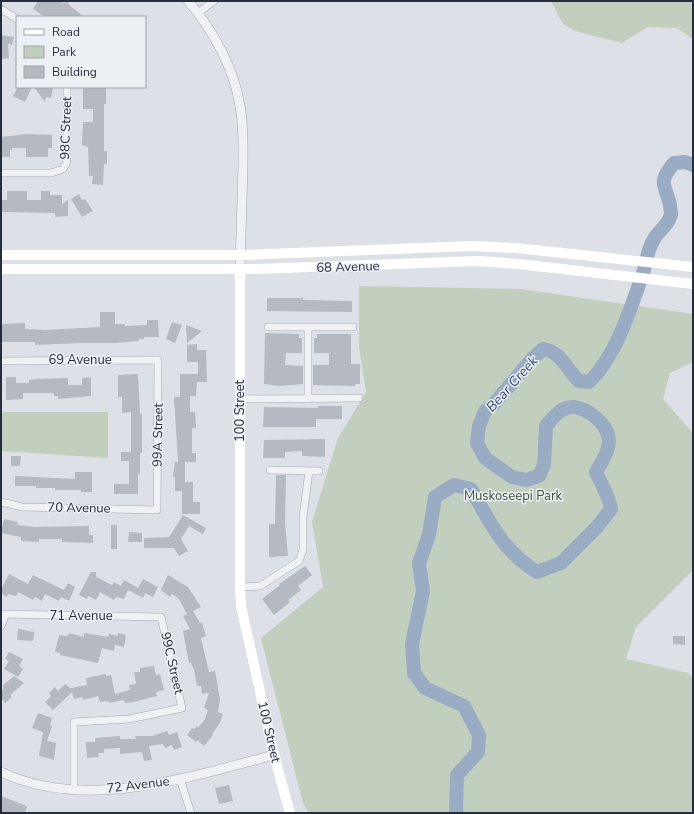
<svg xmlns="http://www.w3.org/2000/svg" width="694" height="814" viewBox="0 0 694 814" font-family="'Nunito Sans',sans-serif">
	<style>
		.green { fill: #c2cfbe }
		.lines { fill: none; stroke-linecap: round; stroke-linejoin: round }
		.river { stroke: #99acc4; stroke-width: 14 }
		.building { fill: #b4b9c2 }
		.minor-casing { stroke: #a3a7af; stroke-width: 8 }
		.tertiary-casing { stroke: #a3a7af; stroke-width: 10 }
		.minor { stroke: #eff1f4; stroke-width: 7 }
		.tertiary { stroke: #eff1f4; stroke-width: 9 }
		.secondary { stroke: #fff; stroke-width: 10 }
		.labels { text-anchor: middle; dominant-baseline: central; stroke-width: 3; stroke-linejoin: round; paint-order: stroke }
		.street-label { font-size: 13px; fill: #272e3b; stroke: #eceff4 }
		.park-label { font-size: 13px; fill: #3a5635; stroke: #eceff4 }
		.water-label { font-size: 14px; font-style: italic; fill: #344a6c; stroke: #eceff4 }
	</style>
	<rect width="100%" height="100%" fill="#dde0e6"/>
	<path class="green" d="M551,1H693V39L677,28L648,27L622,43L575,31L563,24Z
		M359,286L521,289L693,314V362L670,373L663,399L692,432L693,566L691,572L636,627L626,659L688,673L693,678V813H309L303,803L261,638L323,587L312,522L338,438L366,392L359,347Z
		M1,412H108V458L1,451Z"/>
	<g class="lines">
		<path class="river" d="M456,813L457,775L478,752L479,735L464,706L425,688L414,673L412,644L423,591L419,563L429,535L435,497L454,485L471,489C491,524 502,550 537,572L561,563L597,527L611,509C608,493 602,486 596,472C602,462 612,447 608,435C604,420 579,401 564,409C557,412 551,420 546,426L544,465L539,476L526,480L512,477L485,458L477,443L479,426L485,411L493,405L532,359L543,349C562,352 566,369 579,381L589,382C616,356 631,308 643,273C646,263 648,248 654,239C659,230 669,225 671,214C671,211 670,207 670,205C665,183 657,184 674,163L685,162L693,165"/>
	</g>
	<path class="building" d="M38,1H59L63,3L68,2L69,5L84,17H45L33,9Z
		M1,35L14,37L12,45L8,44L9,58L1,59Z
		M18,87H32L25,102L13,96Z
		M34,87L53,88L51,98L46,97L45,102Z
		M83,87H106V104H104V151H107V164H104L103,185L92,184L93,176H89L88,147L82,145L83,122H93V109H83Z
		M27,134L52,135V148H48V157H26V148H12V150H10V157H2V137Z
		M7,191H27V200H41V191H50V195H62V204L68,200V216L55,217V213L1,212V200H7Z
		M79,194L82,200L85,199L93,211L82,217L71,199Z
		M267,298H303V300L352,301V312L267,311Z
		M100,312H115V324H125V326L147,325V320H158L159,337H144V339H139V341L116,343H80L35,345V342H1V324L25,323V329L45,330L100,327Z
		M172,322L182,325L175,343L166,339Z
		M186,325L202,331L187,343Z
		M265,333L299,334V338H302V353H286L285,365L303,366V384L279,386L264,384Z
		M317,334H351V364H360V384H355V386L313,385V365H329V353H314V338H317Z
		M197,344V350H206L207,382H197L196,396H190V412H195L196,428H192V453H196V462H185V482H193V502H200V514H182V491H175V477H173L175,462H178L174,397H180V374H198V362H187V345Z
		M138,374L140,414H142V453H140V474H138V494H114V484H129V461H121V452H131V412L122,413V397H118V375Z
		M6,377H16V383H29V380L37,379L68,378V385H82V378L91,377V396L58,399V396H54V393H23V399L6,400Z
		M318,406H342V419H316V427H263L264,407L318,408Z
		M325,439V457L302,456V451L285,452V458H263L264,440Z
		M11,456H21L20,466H11Z
		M75,472H92V492H81V490H55V488H36V486H15V476L75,479Z
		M276,475H286L285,523L288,556L269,557V524H275Z
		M183,515L206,528L203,534L189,526L181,539L188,551L179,556L174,548H144V538L169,537Z
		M4,519L18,522L17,525L35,527L89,526V535H93V543L62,542V539H39V542L21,541V537L1,533Z
		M111,525H117V549H111Z
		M129,532L142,533V542H128Z
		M305,566L312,575L298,586L301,590L288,600L290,602L274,615L262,599L280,585L279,584Z
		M91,572H96V577L112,585L114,582L121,586L124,580L138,588L143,579L158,587L153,597L145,593L143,598L128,590L124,599L116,597L114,600L100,592L96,600L88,596L87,599L79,595Z
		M9,574L28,584L33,575L64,590L68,583L75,587L69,601L61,597L59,601L45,594L42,601L35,597L33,600L18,592L16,596L8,594L7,597L1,593V590Z
		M168,575L188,587L201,607L193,611L200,623H202L206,636L201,638L209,672L215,671L220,699L218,712L223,714L220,723L212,734L213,735L204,746L198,740L196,742L187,735L192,728L194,729L197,726L199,727L205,719L208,710L204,708L209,693L202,694L201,686H197L194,670L191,663H189L183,631L190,629L183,616L187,614L179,599L172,594L170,597L161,590Z
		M18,629L34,632L33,641L17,640Z
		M69,633L84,637V633L108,637L109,634L118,636V633L126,635L124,647L115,645L114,651L102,648L98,663L60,655V653L55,652L59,635L68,636Z
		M673,636H685V645L673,644Z
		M9,652L23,659L19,666L23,669L18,677L4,669L9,661L5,659Z
		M154,666L156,675L160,674L164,690L156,692L157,696L133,702L125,703L124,700L109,703L108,701L100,702L98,696L83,700L82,697L74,699L72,692L53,710L45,702L51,696L49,693L55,687L58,691L65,684L70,688L87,685L86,678L106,674V676L111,675L115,694L130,690L129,685L136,684L134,672H140V668Z
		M14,676L24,683L10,695L12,697L5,703L1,698V691L4,688L2,686Z
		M38,713L52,718L50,725L52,726L47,741L56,743L54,760L39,756L43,732L32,728Z
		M167,731L169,735L177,732L182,747L174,750L172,745L165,748L163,744L149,746L152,760L144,761L142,752L120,754V748L104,749V753H98L99,757L87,758L86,742H95V738L120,736V739H136L135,736H152Z
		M229,785L233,801L219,804L215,788Z
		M1,796L24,805L27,807L25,813L1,812Z"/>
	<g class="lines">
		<g class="minor-casing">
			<path id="minor" d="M1,9L17,19
				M198,13L214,1
				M1,173H51L63,169L66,164L67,158V87
				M268,327H353
				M1,361L158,360L157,510L22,507L1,502
				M240,399L359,398
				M308,399V327
				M270,470L319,471
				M240,587L260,586L299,561L303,550V517L309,471
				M1,614L161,617L182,708L129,719L74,722V789
				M1,626L5,616
				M180,779L191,813"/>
		</g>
		<g class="tertiary-casing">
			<path id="tertiary" d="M188,1C213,30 234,68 240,106C244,126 243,146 243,166C242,201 241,235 240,269
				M1,772C86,812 189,777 274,755"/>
		</g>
		<use href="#minor" class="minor"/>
		<use href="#tertiary" class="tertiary"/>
		<path class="secondary" d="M1,255H241L472,246L516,248L693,267
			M1,269H256L479,261L518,264L693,284
			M240,269V587L241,606L274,755L290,813"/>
	</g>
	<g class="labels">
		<g class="street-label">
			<text transform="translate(66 128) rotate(-88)">98C Street</text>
			<text transform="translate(348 267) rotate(-2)">68 Avenue</text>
			<text x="80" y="360">69 Avenue</text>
			<text transform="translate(240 411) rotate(-90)">100 Street</text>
			<text transform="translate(158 435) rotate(-89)">99A Street</text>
			<text transform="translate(79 508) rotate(1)">70 Avenue</text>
			<text x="81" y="616">71 Avenue</text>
			<text transform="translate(172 663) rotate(77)">99C Street</text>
			<text transform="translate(269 732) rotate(77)">100 Street</text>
			<text transform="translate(138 785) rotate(-7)">72 Avenue</text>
		</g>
		<g class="park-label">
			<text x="513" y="496">Muskoseepi Park</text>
		</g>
		<g class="water-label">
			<text transform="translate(512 384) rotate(-48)">Bear Creek</text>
		</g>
	</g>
	<rect width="694" height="814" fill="none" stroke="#272e3b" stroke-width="4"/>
	<rect x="16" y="16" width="130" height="72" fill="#eceff4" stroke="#9da2aa"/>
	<rect x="24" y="29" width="20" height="6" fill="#ffffff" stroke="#9da2aa"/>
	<text x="52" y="36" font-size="12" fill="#272e3b">Road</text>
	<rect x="24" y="46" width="20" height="12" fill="#c2cfbe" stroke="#9da2aa"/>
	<text x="52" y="56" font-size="12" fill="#272e3b">Park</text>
	<rect x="24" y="66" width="20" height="12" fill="#b4b9c2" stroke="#9da2aa"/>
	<text x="52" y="76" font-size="12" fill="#272e3b">Building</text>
</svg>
